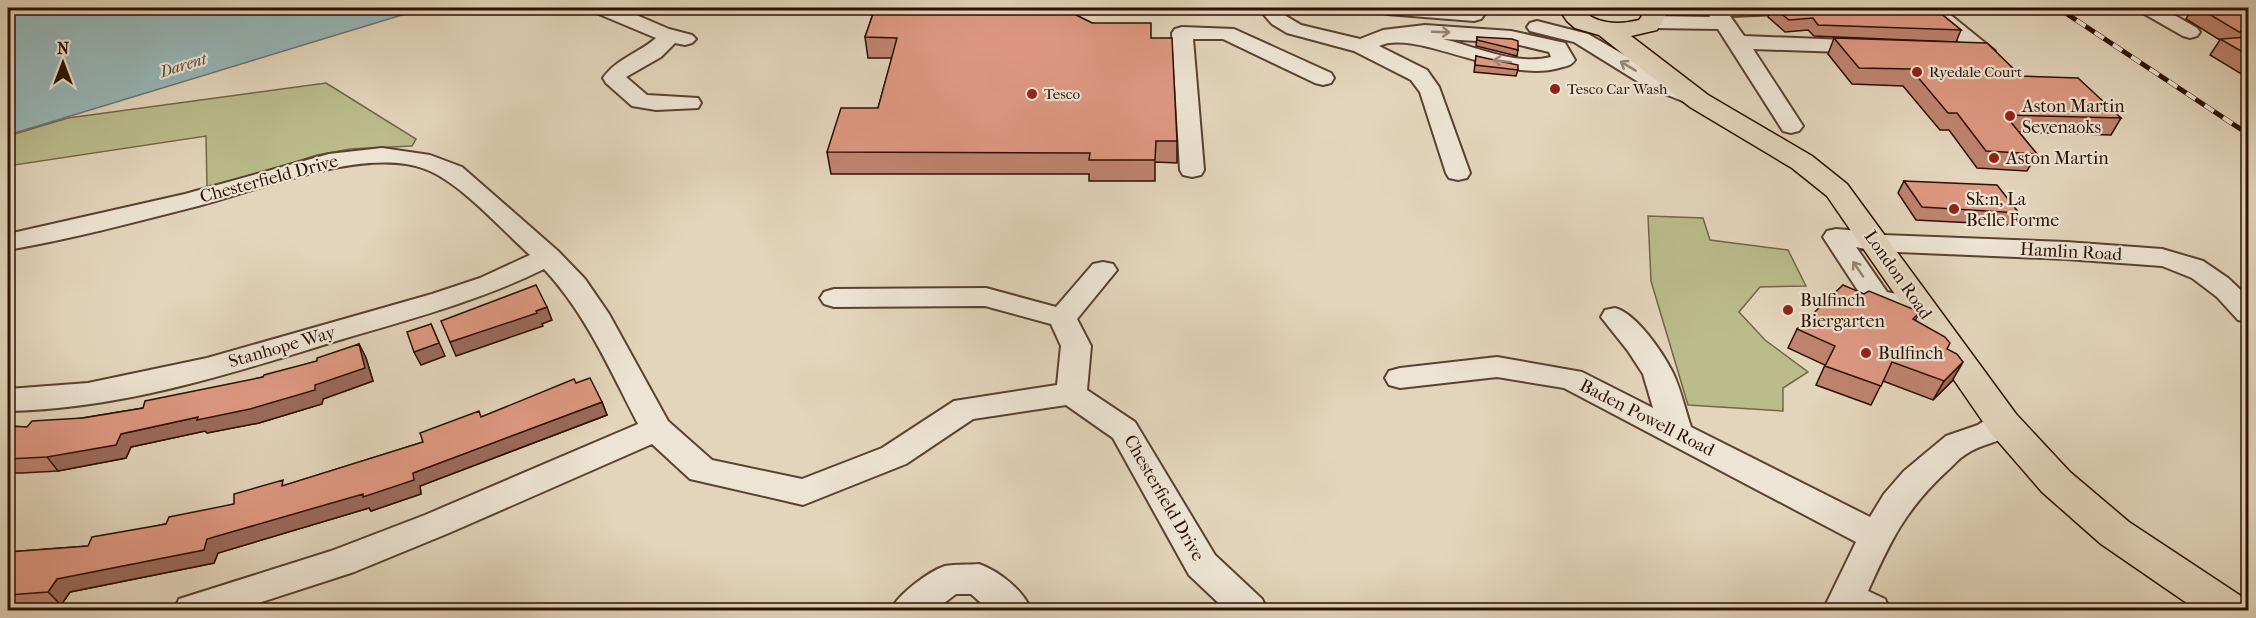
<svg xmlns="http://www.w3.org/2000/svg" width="2256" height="618" viewBox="0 0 2256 618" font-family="'IM FELL French Canon',serif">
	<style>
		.green { fill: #babc8c; stroke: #736646; stroke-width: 1.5 }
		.water { fill: #97b7b9; stroke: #6c746f; stroke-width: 1.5 }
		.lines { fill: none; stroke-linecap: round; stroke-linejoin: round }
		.minor-casing { stroke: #5a4130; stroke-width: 4 }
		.major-casing { stroke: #2c1001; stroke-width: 3 }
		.minor { fill: #ede4d3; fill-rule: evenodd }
		.major { fill: #e3d5bc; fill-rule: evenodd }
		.rail-casing { stroke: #2c1001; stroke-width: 5 }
		.rail { stroke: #ede4d3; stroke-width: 4; stroke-dasharray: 11; stroke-linecap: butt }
		.wall { fill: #bf8370; stroke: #2c1001; stroke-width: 1.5 }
		.shaded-wall { fill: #9b6a5b; stroke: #2c1001; stroke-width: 1.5 }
		.building { fill: #de9882; stroke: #2c1001; stroke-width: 1.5 }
		.oneway { stroke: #968574 }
		.poi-dot { fill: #8f2418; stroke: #ede4d3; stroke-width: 2 }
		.labels { text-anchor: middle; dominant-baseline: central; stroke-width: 4.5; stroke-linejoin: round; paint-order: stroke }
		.far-poi-label { font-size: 15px; fill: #2c1001; stroke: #ede4d3; text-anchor: start }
		.far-water-label { font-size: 16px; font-style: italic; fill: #514a41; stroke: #ede4d3 }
		.poi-label { font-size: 18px; fill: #2c1001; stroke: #ede4d3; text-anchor: start }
		.street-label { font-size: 18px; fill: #2c1001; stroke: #ede4d3 }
	</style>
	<rect width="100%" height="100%" fill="#e3d5bc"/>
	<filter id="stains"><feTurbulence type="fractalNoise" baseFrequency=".00333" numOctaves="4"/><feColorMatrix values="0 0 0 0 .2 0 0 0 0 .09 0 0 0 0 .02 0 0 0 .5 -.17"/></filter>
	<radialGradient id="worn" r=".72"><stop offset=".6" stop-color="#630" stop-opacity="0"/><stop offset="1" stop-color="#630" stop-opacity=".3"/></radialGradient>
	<path class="green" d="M326,83L416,139L412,146L350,149L317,155L207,189L206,136L8,166V136L68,118Z
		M1648,216L1703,218L1710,240L1788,250L1806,286L1760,287L1739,312L1765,340L1808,372L1783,388V411L1688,405L1651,281Z"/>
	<path class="water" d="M8,8H425L8,135Z"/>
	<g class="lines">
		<g class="minor-casing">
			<path id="minor" d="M591,8H620L669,29L692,35L696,39L692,43L685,45L675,43L661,57L626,77L647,95L698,98L701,103L698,108L656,110L632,106L606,83L603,78C616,59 639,53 656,38L594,12Z
				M1130,8H1164L1161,12H1133Z
				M1258,8H1279L1286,16L1301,25L1360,39L1383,30L1425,25L1511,31L1565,43L1575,60C1571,66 1566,66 1559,68C1504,84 1415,28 1379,46L1427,70L1439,87L1470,173L1467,178L1458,180L1449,178L1446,173L1420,92L1411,80L1354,51L1287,33L1272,24ZM1443,39L1511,43L1549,52L1551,57C1516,66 1477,47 1443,39Z
				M1377,8H1457L1481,11L1484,15L1481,19L1474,21L1387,14L1380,12Z
				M1704,8H1792L1789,12L1782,14L1730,16L1744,36L1871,41L1879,42L1882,47L1879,52L1871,53L1753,49L1803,126L1799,131L1791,133L1783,131L1718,29L1653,28L1646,26L1643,22L1646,18L1653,16L1710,17Z
				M1925,8H1942L1995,51L1992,56L1984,57L1951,55L1948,50L1951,45L1962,44L1926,14L1923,10Z
				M2138,8H2162L2197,28L2200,32L2197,36L2190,38L2183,36L2141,12Z
				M1537,21L1588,34L1661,76L1703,94L1706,99L1703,104L1695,106L1645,86L1574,42L1530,31L1527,27L1530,23Z
				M1182,27L1234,29L1331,73L1334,78L1331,83L1323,85L1315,83L1223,39H1193L1204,170L1201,175L1192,177L1183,175L1180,170L1172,33L1175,29Z
				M382,148L430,155L462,167L558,251L585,279L609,314L668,421L712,460L802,479L882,448L954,401L1057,385L1061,346L1051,324L985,306L834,307L824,304L820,298L824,292L834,289L986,288L1056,307L1093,264L1103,262L1113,264L1117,270L1077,319L1091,346L1087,390L1135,422L1215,555L1262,599L1267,610H1226L1189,575L1113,438L1066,405L973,419L906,464L803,505L690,479L652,444L449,533L354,572L237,610H174L179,599L331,551L425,515L638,424C610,370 586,314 544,269C481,300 414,318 346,338C236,372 124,409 8,411V389L88,383L207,358L432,294L480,278L530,255C501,229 460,182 425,169C365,146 259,190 198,206C136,222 71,239 8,250V234L185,194L329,154Z
				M1836,229L1872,232L1882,235L2066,242L2162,249L2203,261L2228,278L2248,297V322L2238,320L2217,297L2192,278L2162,266L2066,259L1874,251L1856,247L1887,292L1931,301L1935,307L1931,313C1912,319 1887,311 1868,306L1823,237L1827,231Z
				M1615,308C1637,314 1663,353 1673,373C1681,390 1685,409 1691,427L1870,517L1884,494L1904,471L1946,436L1978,425L1992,415L2003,412L2014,415L2019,423C2007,444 1986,441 1968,453C1960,457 1954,465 1947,471C1905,510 1891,540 1868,591L1885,599L1890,610H1823L1856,542L1564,388L1497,377L1400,388L1389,385L1385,378L1389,371L1400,368L1497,357L1582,372L1653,408L1643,374L1628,351L1601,317L1605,310Z
				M979,564C999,571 1024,591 1031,610H989L971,594H956L935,610H891C897,595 929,571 945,566C956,564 968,565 979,564Z"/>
		</g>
		<g class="major-casing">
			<path id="major" d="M1558,8H1581C1594,25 1620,25 1639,20L1642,16L1637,8H1660L1666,15L1657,30L1631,36L1708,95L1812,156L1847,184L2016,414L2070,472L2129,522L2244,598L2248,610H2197L2101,544L2042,492L1990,432L1827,196L1792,168L1690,107L1599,35L1575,28L1567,21Z"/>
		</g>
		<use href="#minor" class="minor"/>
		<use href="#major" class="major"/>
		<g class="rail-casing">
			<path id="rail" d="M2058,8L2248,134"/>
		</g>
		<use href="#rail" class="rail"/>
	</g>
	<path class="wall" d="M875,8H1073L1072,13L1092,23L1151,38L1177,141V163L1155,162V181H1089V174H831L827,152L878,108L892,58H868L865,37Z
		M1771,8H1934L1961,30L1956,42L1814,36L1808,30L1785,32L1768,17Z
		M2192,8H2248V78L2210,55L2220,40L2186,19Z
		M1477,37L1518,50L1517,56L1476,46Z
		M1834,38L2021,76L2121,118L2111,135L2019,132L2037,154L2027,171L1977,168L1949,130H1940L1903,86L1852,84L1828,54Z
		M1476,56L1518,70L1516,76L1474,72Z
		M1904,181L2019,213L2012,225L1916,220L1898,193Z
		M1864,294L1920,312L1915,321L1947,349L1952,381L1933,400L1883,381L1871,405L1816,385L1825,365L1788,348L1797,329Z
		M359,344L366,358L373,381L323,399L322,404L259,423L207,433L205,431L131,447L126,458L58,471L22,473H8V426L27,427L143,408L263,377L317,361Z
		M576,383L602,402L607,415L420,486L421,494L371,511L369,508L218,553L214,563L70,592L61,605L8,610V552L88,546L234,504L286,485L423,442L481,417Z"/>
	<path class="shaded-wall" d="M547,307L552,320L542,324L543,326L456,356L450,342Z
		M431,324L445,356L421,365L414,352Z
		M359,344L366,358L373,381L323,399L322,404L259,423L207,433L205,431L131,447L126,458L58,471L47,457L121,434L198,417L315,385Z
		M1963,362L1952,381L1933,400L1944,381Z
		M602,402L607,415L420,486L421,494L371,511L369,508L218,553L214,563L70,592L61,605L48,592L57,579L413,473Z"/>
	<path class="building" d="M875,8H1070V12L1092,23H1151V38H1172L1177,141H1156L1155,160H1089L1090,153L827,152L841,108H878L897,38L865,37Z
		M1774,8H1934L1961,30L1818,25L1813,18L1789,20Z
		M2199,8H2248V31L2239,32Z
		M1477,37L1512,39L1518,41V50L1477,40Z
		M2248,37V55L2220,39Z
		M1834,38L1987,43L2021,76L2078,78L2121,118L2005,115L2037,154L1986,151L1957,113H1948L1911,69L1859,68Z
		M1476,56L1518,65V70L1475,65Z
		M1904,181L1997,185L2019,213L1922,207Z
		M536,285L547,307L536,311L537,313L450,342L441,321Z
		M1843,285L1864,294L1869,291L1920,312L1913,319L1945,337L1950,343L1947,349L1957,354L1963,362L1944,381L1892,362L1881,386L1825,366L1835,346L1797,329Z
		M431,324L439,343L414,352L407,332Z
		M359,344L365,368L315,385V390L250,409L197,420L198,417L121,434L116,445L47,457L8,459V426L27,427L32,421L83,418L143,408L145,401L263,377L264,375L317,361V358Z
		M590,378L602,402L413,473L414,480L363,497V494L207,539L204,550L57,579L48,592L8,595V552L88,546L92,537L166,524L169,517L234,504V494L283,480L282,486L423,442L420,433L479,411L481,417L574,379L576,383Z"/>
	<defs><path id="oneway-shaft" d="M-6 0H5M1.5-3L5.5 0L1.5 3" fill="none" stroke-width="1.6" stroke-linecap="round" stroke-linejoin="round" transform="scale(1.5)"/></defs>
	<g class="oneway">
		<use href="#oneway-shaft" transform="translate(1441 32) rotate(2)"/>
		<use href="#oneway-shaft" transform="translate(1502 61) rotate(-173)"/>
		<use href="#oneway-shaft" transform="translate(1628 66) rotate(-149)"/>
		<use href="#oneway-shaft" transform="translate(1858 269) rotate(-124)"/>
	</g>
	<g class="poi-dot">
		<circle cx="1917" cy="72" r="6"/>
		<circle cx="1555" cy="89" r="6"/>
		<circle cx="1032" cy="94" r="6"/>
		<circle cx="2010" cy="116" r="6"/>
		<circle cx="1994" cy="158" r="6"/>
		<circle cx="1954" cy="209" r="6"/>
		<circle cx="1788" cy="310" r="6"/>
		<circle cx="1866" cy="353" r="6"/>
	</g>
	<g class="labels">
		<g class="far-poi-label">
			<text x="1929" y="72">Ryedale Court</text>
			<text x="1567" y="89">Tesco Car Wash</text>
			<text x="1044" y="94">Tesco</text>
		</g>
		<g class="far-water-label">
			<text transform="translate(183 65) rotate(-17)">Darent</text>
		</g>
		<g class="poi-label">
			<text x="2022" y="106">Aston Martin<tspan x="2022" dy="21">Sevenaoks</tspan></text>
			<text x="2006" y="158">Aston Martin</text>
			<text x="1966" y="199">Sk:n, La<tspan x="1966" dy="21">Belle Forme</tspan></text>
			<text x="1800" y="300">Bulfinch<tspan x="1800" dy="21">Biergarten</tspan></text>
			<text x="1878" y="353">Bulfinch</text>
		</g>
		<g class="street-label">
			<text transform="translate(269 179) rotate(-15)">Chesterfield Drive</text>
			<text transform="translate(2071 252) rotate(3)">Hamlin Road</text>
			<text transform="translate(1898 275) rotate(55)">London Road</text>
			<text transform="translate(282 347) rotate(-16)">Stanhope Way</text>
			<text transform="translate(1647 418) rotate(27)">Baden Powell Road</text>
			<text transform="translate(1164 498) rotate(60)">Chesterfield Drive</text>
		</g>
	</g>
	<rect width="2256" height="618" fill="none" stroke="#e3d5bc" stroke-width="30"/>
	<rect x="9" y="9" width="2238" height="600" fill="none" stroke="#2c1001" stroke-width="3"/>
	<rect x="15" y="15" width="2226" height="588" fill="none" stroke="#2c1001" stroke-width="1.5"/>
	<g transform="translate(63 63)" stroke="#ede4d3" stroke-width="4.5" paint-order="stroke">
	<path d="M0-4.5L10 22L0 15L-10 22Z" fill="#2c1001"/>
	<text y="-9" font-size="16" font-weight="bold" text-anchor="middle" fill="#2c1001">N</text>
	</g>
	<rect width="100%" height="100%" filter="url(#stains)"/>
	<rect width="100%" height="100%" fill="url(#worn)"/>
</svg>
